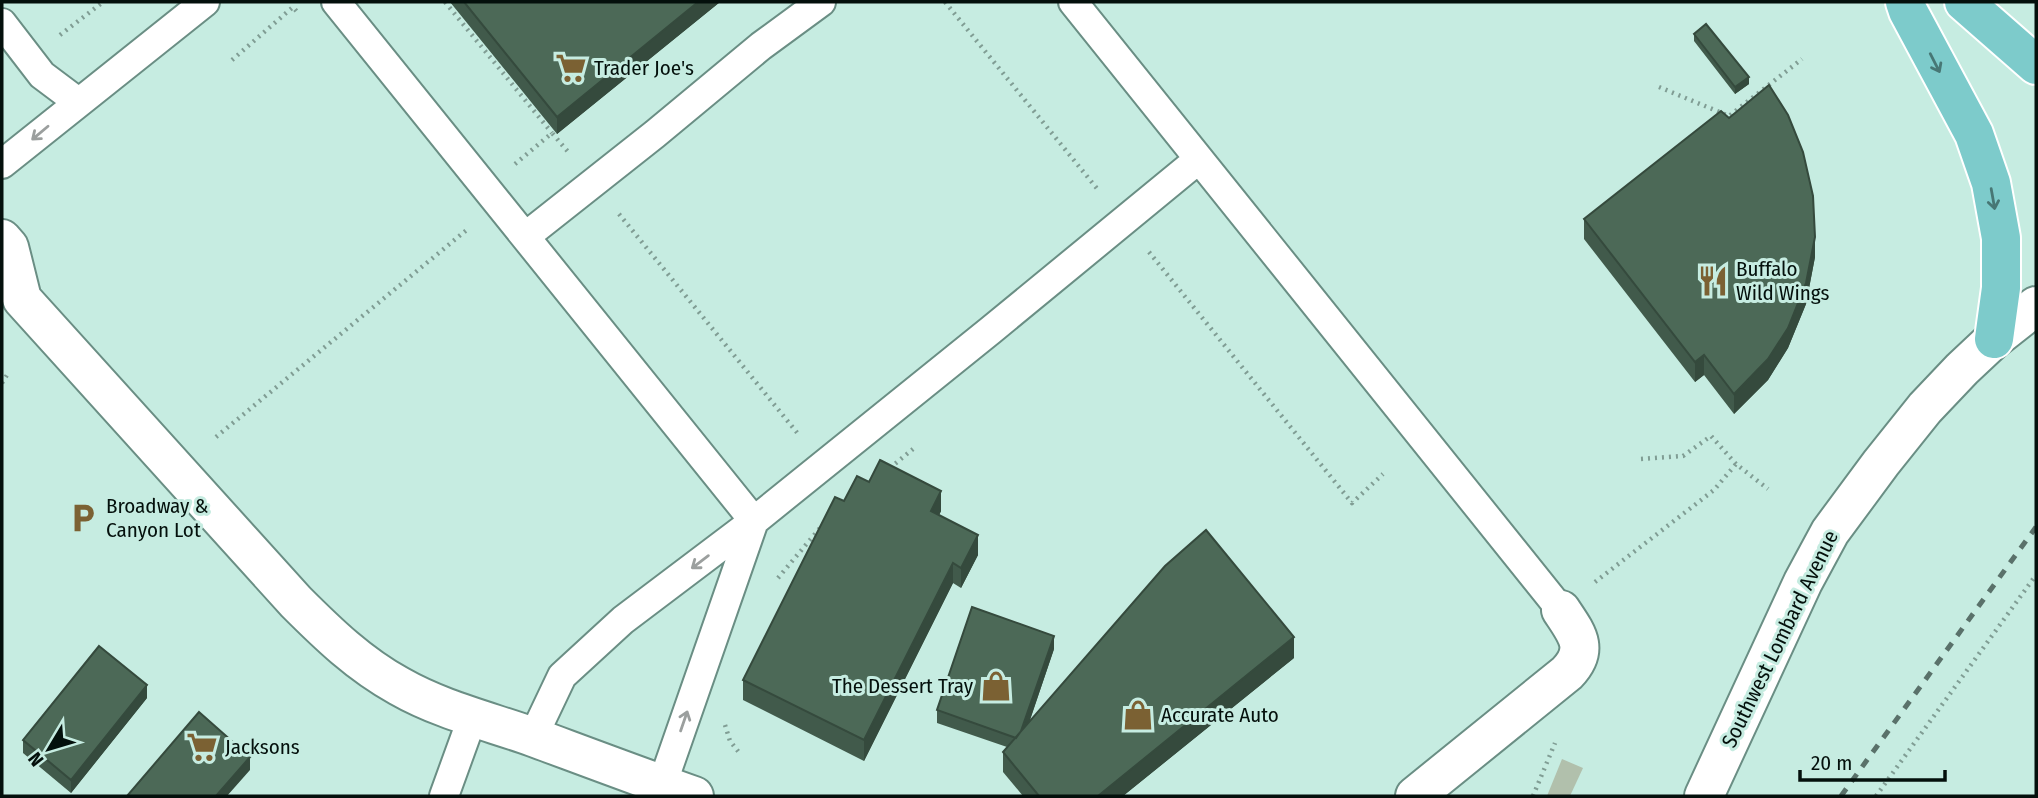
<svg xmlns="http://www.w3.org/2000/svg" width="2038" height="798" viewBox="0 0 2038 798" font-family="'Fira Sans Condensed',sans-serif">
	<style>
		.green { fill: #b1c0ac }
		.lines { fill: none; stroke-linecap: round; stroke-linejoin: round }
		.service-casing { stroke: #6a8e84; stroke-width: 32 }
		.minor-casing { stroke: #6a8e84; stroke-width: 42 }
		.tertiary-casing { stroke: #6a8e84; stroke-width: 42 }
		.primary-casing { stroke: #fff; stroke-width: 42 }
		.path { stroke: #809d94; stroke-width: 4.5; stroke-dasharray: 2 5; stroke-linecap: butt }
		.service { stroke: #fff; stroke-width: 28 }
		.minor { stroke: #fff; stroke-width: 38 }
		.tertiary { stroke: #fff; stroke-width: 38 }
		.primary { stroke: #7dcbcb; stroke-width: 38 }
		.rail { stroke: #5a716a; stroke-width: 5; stroke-dasharray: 9 9; stroke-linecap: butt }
		.wall { fill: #415a4b }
		.shaded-wall { fill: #354a3d }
		.building { fill: #4c6957; stroke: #354a3d; stroke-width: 2 }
		.oneway { stroke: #477775 }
		.oneway2 { stroke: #9b9f9e }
		.labels { text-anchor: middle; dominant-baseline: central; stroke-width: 6; stroke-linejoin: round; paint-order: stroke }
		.poi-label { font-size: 21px; fill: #04100c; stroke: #c6ece1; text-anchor: start }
		.street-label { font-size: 21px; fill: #04100c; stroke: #c6ece1 }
	</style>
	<rect width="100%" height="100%" fill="#c6ece1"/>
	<path class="green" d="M1562,759L1583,768L1570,796H1547Z"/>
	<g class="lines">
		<g class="service-casing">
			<path id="service" d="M336,2L754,521
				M1073,2L1561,610
				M2,23L42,75L78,102
				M2,164L205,2
				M526,236L655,134L761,46L821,2
				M533,737L562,676L623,620L754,521L991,330L1199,159
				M662,785L754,521
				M444,796L473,716"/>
		</g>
		<g class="minor-casing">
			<path id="minor" d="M1415,796L1567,673C1590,649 1577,634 1561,610"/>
		</g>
		<g class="tertiary-casing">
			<path id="tertiary" d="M2,239L9,247L22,299L296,602C328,634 359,664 399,686C441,710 488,721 533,737C587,757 640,777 694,796
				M1704,796L1803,582L1830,532L1881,463L1925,408L1962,369L1994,339L2036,306"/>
		</g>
		<g class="primary-casing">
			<path id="primary" d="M1905,2L1908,11L1974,134L1991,183L2001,238V288L1994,339
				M1964,2L2036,65"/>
		</g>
		<path class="path" d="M445,2L552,133
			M945,2L1099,191
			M60,35L103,2
			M232,60L293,7L298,13
			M1659,87L1729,116L1802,59
			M515,164L552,133L569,153
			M619,214L799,435
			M1149,252L1352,503L1383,474
			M2,383L7,375
			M216,437L469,228
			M1641,459L1683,456L1711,436L1736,464L1768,489
			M890,468L913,449
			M778,578L820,528
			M1595,582L1714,490L1736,464
			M725,725L730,741L741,755
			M1533,796L1555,743
			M1876,796L2036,575"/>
		<use href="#service" class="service"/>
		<use href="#minor" class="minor"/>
		<use href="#tertiary" class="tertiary"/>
		<use href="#primary" class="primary"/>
		<path class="rail" d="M1841,796L2036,527"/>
	</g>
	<path class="wall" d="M450,2H720L557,134Z
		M1694,34L1749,84L1735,94L1694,41Z
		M1584,219L1815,257L1806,304L1788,348L1768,380L1734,414L1704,375L1695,382L1584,239Z
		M844,501L941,511L939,515L978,555L961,588L953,583L864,761L743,700V680Z
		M1054,649L1029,723L1294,658L1123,796H1023L1003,772V752L1007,747L937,723V710Z
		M147,698L71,793L23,753V740Z"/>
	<path class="shaded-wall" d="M698,2H720L557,134V117Z
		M1749,77V84L1735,94V87Z
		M1815,237V257L1806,304L1788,348L1768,380L1734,414V394Z
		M1704,355V375L1695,382V362Z
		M941,491V511L931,532V511Z
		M978,535V555L961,588V568Z
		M953,563V583L864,761V740Z
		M1054,636V649L1019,752V739Z
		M1294,637V658L1123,796H1098Z
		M147,685V698L71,793V780Z
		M250,757V770L227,796H216Z"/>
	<path class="building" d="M464,2H698L557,117Z
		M1706,24L1749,77L1735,87L1694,34Z
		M1769,85L1788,115L1803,152L1813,196L1815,237L1806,283L1788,328L1768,359L1734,394L1704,355L1695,362L1584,219L1721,111L1729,118Z
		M880,460L941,491L931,511L978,535L961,568L953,563L864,740L743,680L835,497L844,501L857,476L869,482Z
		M1206,530L1294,637L1098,796H1039L1003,752L1165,566Z
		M972,607L1054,636L1021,731L1016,738L937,710Z
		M99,646L147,685L71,780L23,740Z
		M199,712L250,757L216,796H127Z"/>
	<defs><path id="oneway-shaft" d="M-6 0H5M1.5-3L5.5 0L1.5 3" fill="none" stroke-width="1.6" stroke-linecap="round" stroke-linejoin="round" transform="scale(1.75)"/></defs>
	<g class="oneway">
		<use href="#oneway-shaft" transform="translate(1935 63) rotate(63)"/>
		<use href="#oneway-shaft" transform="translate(1993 199) rotate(80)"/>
	</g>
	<g class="oneway2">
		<use href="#oneway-shaft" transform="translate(40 133) rotate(140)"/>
		<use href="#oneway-shaft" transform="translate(700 562) rotate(143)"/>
		<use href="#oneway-shaft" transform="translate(684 721) rotate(-71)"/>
	</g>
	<defs>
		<g id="supermarket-bare" transform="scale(2.415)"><path d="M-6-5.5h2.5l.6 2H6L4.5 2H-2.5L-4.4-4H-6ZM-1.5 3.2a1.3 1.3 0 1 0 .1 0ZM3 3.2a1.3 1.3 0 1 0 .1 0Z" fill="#7b6133" stroke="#c6ece1" stroke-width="2.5" paint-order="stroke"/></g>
		<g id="restaurant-bare" transform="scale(2.415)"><path d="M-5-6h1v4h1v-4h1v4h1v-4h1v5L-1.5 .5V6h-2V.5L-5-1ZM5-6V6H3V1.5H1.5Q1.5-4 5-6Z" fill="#7b6133" stroke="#c6ece1" stroke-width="2.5" paint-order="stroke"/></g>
		<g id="parking-bare" transform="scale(2.415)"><path d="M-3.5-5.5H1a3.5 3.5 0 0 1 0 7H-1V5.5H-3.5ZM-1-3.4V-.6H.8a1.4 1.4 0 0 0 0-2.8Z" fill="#7b6133" stroke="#c6ece1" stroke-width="2.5" paint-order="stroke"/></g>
		<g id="shop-bare" transform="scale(2.415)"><path d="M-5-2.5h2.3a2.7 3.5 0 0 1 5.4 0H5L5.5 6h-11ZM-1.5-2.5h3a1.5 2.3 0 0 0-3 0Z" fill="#7b6133" stroke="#c6ece1" stroke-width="2.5" paint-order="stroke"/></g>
	</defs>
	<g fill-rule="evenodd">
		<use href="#supermarket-bare" x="571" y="68"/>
		<use href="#restaurant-bare" x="1713" y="281"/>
		<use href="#parking-bare" x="83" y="518"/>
		<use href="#shop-bare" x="996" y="686"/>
		<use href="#shop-bare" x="1138" y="715"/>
		<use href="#supermarket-bare" x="202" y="747"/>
	</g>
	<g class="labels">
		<g class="poi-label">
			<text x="594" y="68">Trader Joe's</text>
			<text x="1736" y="269">Buffalo<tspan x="1736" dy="24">Wild Wings</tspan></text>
			<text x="106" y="506">Broadway &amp;<tspan x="106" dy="24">Canyon Lot</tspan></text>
			<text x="973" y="686" text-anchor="end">The Dessert Tray</text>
			<text x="1161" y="715">Accurate Auto</text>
			<text x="225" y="747">Jacksons</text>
		</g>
		<g class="street-label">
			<text transform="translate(1780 639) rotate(-64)">Southwest Lombard Avenue</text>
		</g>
	</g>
	<rect width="2038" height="798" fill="none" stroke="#04100c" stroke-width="7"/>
	<g transform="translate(49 749) rotate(232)" stroke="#c6ece1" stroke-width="5" paint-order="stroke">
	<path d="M0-5L12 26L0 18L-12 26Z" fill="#04100c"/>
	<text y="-10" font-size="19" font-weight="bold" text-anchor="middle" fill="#04100c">N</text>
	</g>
	<path d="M1800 770v10h145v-10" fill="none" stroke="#04100c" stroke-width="3.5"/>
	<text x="1811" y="770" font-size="21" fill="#04100c" stroke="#c6ece1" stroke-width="5" paint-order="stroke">20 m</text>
</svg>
